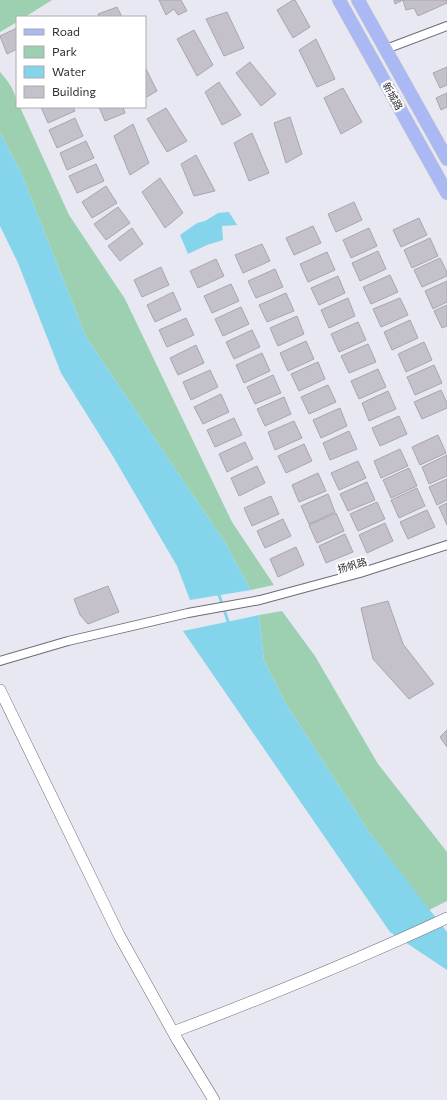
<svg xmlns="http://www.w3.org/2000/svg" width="447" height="1100" viewBox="0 0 447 1100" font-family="Commissioner,'Noto Sans SC',sans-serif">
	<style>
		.green { fill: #9dd0b1 }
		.water { fill: #84d4eb }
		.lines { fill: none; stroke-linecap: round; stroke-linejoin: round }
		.stream { stroke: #84d4eb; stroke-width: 3 }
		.building { fill: #c4c1ca; stroke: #a8a5ae }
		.street-casing { stroke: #6c6c75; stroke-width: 10 }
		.secondary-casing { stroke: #6c6c75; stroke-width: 12 }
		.primary-casing { stroke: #c8c9c9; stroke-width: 14 }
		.street { stroke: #fff; stroke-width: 8 }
		.secondary { stroke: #fff; stroke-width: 11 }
		.primary { stroke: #aab8f4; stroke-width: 13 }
		.labels { text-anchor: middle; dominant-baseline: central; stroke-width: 4; stroke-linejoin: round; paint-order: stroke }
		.street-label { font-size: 10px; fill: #2d2e31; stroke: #fff }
	</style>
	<rect width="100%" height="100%" fill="#e8e8f2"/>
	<path class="green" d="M0,0H52L25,17H17V22L0,32Z
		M0,72C9,82 17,93 17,107H20L69,215L125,299L232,522L274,585L251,590L224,541L86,337L20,170L0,133Z
		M282,611L315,656L378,764L447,852V901L429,910L369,832L286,704L264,661L259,615Z"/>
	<path class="water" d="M0,133L20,170L86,337L224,541L251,590L190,600L177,566L114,458L61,373L18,263L0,226Z
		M229,212L237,225L222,226L223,240L207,245L188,254L180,235L197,223L205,221L218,213Z
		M259,615L264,661L286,704L369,832L447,932V970L390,932L183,631Z"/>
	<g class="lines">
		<path class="stream" d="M218,592L229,624"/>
	</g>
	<path class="building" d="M159,0H181L187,11L178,15L174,9L166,15Z
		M293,0H295L310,27L293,38L277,10Z
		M394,0H447V3L418,16L414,8L406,10L403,0L395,4Z
		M117,7L122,17H99L98,14Z
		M227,12L244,48L224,56L206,19Z
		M17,28V49L7,54L0,36Z
		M194,30L213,65L197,76L177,39Z
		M316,39L335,79L317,87L299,50Z
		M250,62L276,94L261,106L236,73Z
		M145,67L157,91L145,98Z
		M447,67V85L440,88L433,73Z
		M219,82L241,115L222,125L205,92Z
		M343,88L362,122L341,134L324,98Z
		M447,93V107L441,110L436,98Z
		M41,107H73L75,111L48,123Z
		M99,107H123L125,113L105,121Z
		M166,108L187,141L167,152L147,119Z
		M290,117L302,154L286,163L274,123Z
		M75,118L83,136L57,148L49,130Z
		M133,124L149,163L130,175L114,136Z
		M252,133L269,173L249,181L234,143Z
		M86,141L94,158L67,170L60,153Z
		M196,155L215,191L194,196L181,164Z
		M96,164L104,181L77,193L69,176Z
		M160,178L183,213L165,228L142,192Z
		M106,186L117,203L92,218L82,202Z
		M354,202L362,220L336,232L328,214Z
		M118,207L130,223L106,240L94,224Z
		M419,218L427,235L401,247L393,230Z
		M313,226L321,243L294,255L286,238Z
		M132,228L143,244L120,261L108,246Z
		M369,228L377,246L351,258L343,240Z
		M430,238L438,256L412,268L404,250Z
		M262,244L270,261L243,273L235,255Z
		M378,251L386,269L360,281L352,263Z
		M327,252L335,270L308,282L300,264Z
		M440,258L447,272V276L422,287L414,270Z
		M216,259L224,276L198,288L190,271Z
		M161,267L169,285L142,297L134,280Z
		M275,269L283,287L256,298L248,281Z
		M390,275L398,292L371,304L363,287Z
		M338,276L345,293L319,305L311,288Z
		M447,281V302L433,309L425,291Z
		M231,284L239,301L212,313L204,296Z
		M173,292L181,310L155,322L147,305Z
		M286,293L294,311L267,322L259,305Z
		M348,298L355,316L329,328L321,310Z
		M400,298L408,315L381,327L373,309Z
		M447,305V326L442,328L434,311Z
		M241,307L249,324L223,336L215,319Z
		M297,316L304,334L278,346L270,328Z
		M186,318L194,335L167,347L159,330Z
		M410,320L418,338L392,350L384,332Z
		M358,322L366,340L339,352L331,334Z
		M252,330L260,347L234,359L226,342Z
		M306,341L314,359L288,371L280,353Z
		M424,342L432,360L406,372L398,354Z
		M368,344L376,362L349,373L341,356Z
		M196,345L204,363L178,375L170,358Z
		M262,353L270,371L244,383L236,365Z
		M318,362L325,379L299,391L291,374Z
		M434,365L442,383L415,395L407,377Z
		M378,369L386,387L359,399L351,381Z
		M210,370L218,387L191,400L183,382Z
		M273,375L281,393L255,404L247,387Z
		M328,385L336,402L309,414L301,397Z
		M441,390L447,403V408L422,419L414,402Z
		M388,391L396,409L369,421L362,403Z
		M221,394L229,412L203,424L194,407Z
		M284,397L291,414L265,426L257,409Z
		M340,408L347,426L321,438L313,420Z
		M399,416L407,434L380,446L372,428Z
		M234,418L242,435L215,447L207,430Z
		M294,421L302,438L275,450L268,432Z
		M349,431L357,449L330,460L323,443Z
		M438,435L446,453L420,465L412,447Z
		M245,442L253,459L227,472L219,454Z
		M304,444L312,461L286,473L278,456Z
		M400,449L408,466L381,478L374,461Z
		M447,455V476L429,484L422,467Z
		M358,461L366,478L339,490L331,473Z
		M257,466L265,483L239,496L231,478Z
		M409,468L417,486L391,498L383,480Z
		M318,473L326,491L299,502L292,485Z
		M447,479V500L437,505L429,487Z
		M367,482L375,500L348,511L340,494Z
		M417,488L425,506L399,518L391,500Z
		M328,494L335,512L309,524L301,506Z
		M271,496L279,514L252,526L244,508Z
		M377,502L385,519L358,531L350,514Z
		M447,503V525L439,507Z
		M427,510L435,527L408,539L400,522Z
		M336,513L344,531L317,543L309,525Z
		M283,519L291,536L265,548L257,531Z
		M385,523L393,541L367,553L359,535Z
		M345,534L353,552L326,563L319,546Z
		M296,547L304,565L278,577L270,559Z
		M108,586L119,612L88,624L80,615L74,599Z
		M388,601L403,644L434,684L409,699L373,659L361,608Z
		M447,730V747L440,737Z"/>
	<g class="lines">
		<g class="street-casing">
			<path id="street" d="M386,49L447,26
				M0,661L68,641L188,613L260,600L360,573L447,545"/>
		</g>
		<g class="secondary-casing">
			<path id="secondary" d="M0,690L119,935L178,1041L214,1100
				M173,1032C266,997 357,960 447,918"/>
		</g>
		<g class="primary-casing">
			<path id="primary" d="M339,0L447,193
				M358,0L447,159"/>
		</g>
		<use href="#street" class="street"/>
		<use href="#secondary" class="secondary"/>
		<use href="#primary" class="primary"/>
	</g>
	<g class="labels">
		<g class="street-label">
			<text transform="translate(393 96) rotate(61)">新城路</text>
			<text transform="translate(352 565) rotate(-16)">扬帆路</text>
		</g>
	</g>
	<rect x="16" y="16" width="130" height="92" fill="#ffffff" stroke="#ababad"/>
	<rect x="24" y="29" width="20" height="6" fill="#aab8f4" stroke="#ababad"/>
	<text x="52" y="36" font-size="12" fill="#2d2e31">Road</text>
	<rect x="24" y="46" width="20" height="12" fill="#9dd0b1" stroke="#ababad"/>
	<text x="52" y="56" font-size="12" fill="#2d2e31">Park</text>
	<rect x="24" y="66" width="20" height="12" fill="#84d4eb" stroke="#ababad"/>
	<text x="52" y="76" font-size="12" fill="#2d2e31">Water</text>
	<rect x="24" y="86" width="20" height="12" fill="#c4c1ca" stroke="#ababad"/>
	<text x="52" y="96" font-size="12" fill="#2d2e31">Building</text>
</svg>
